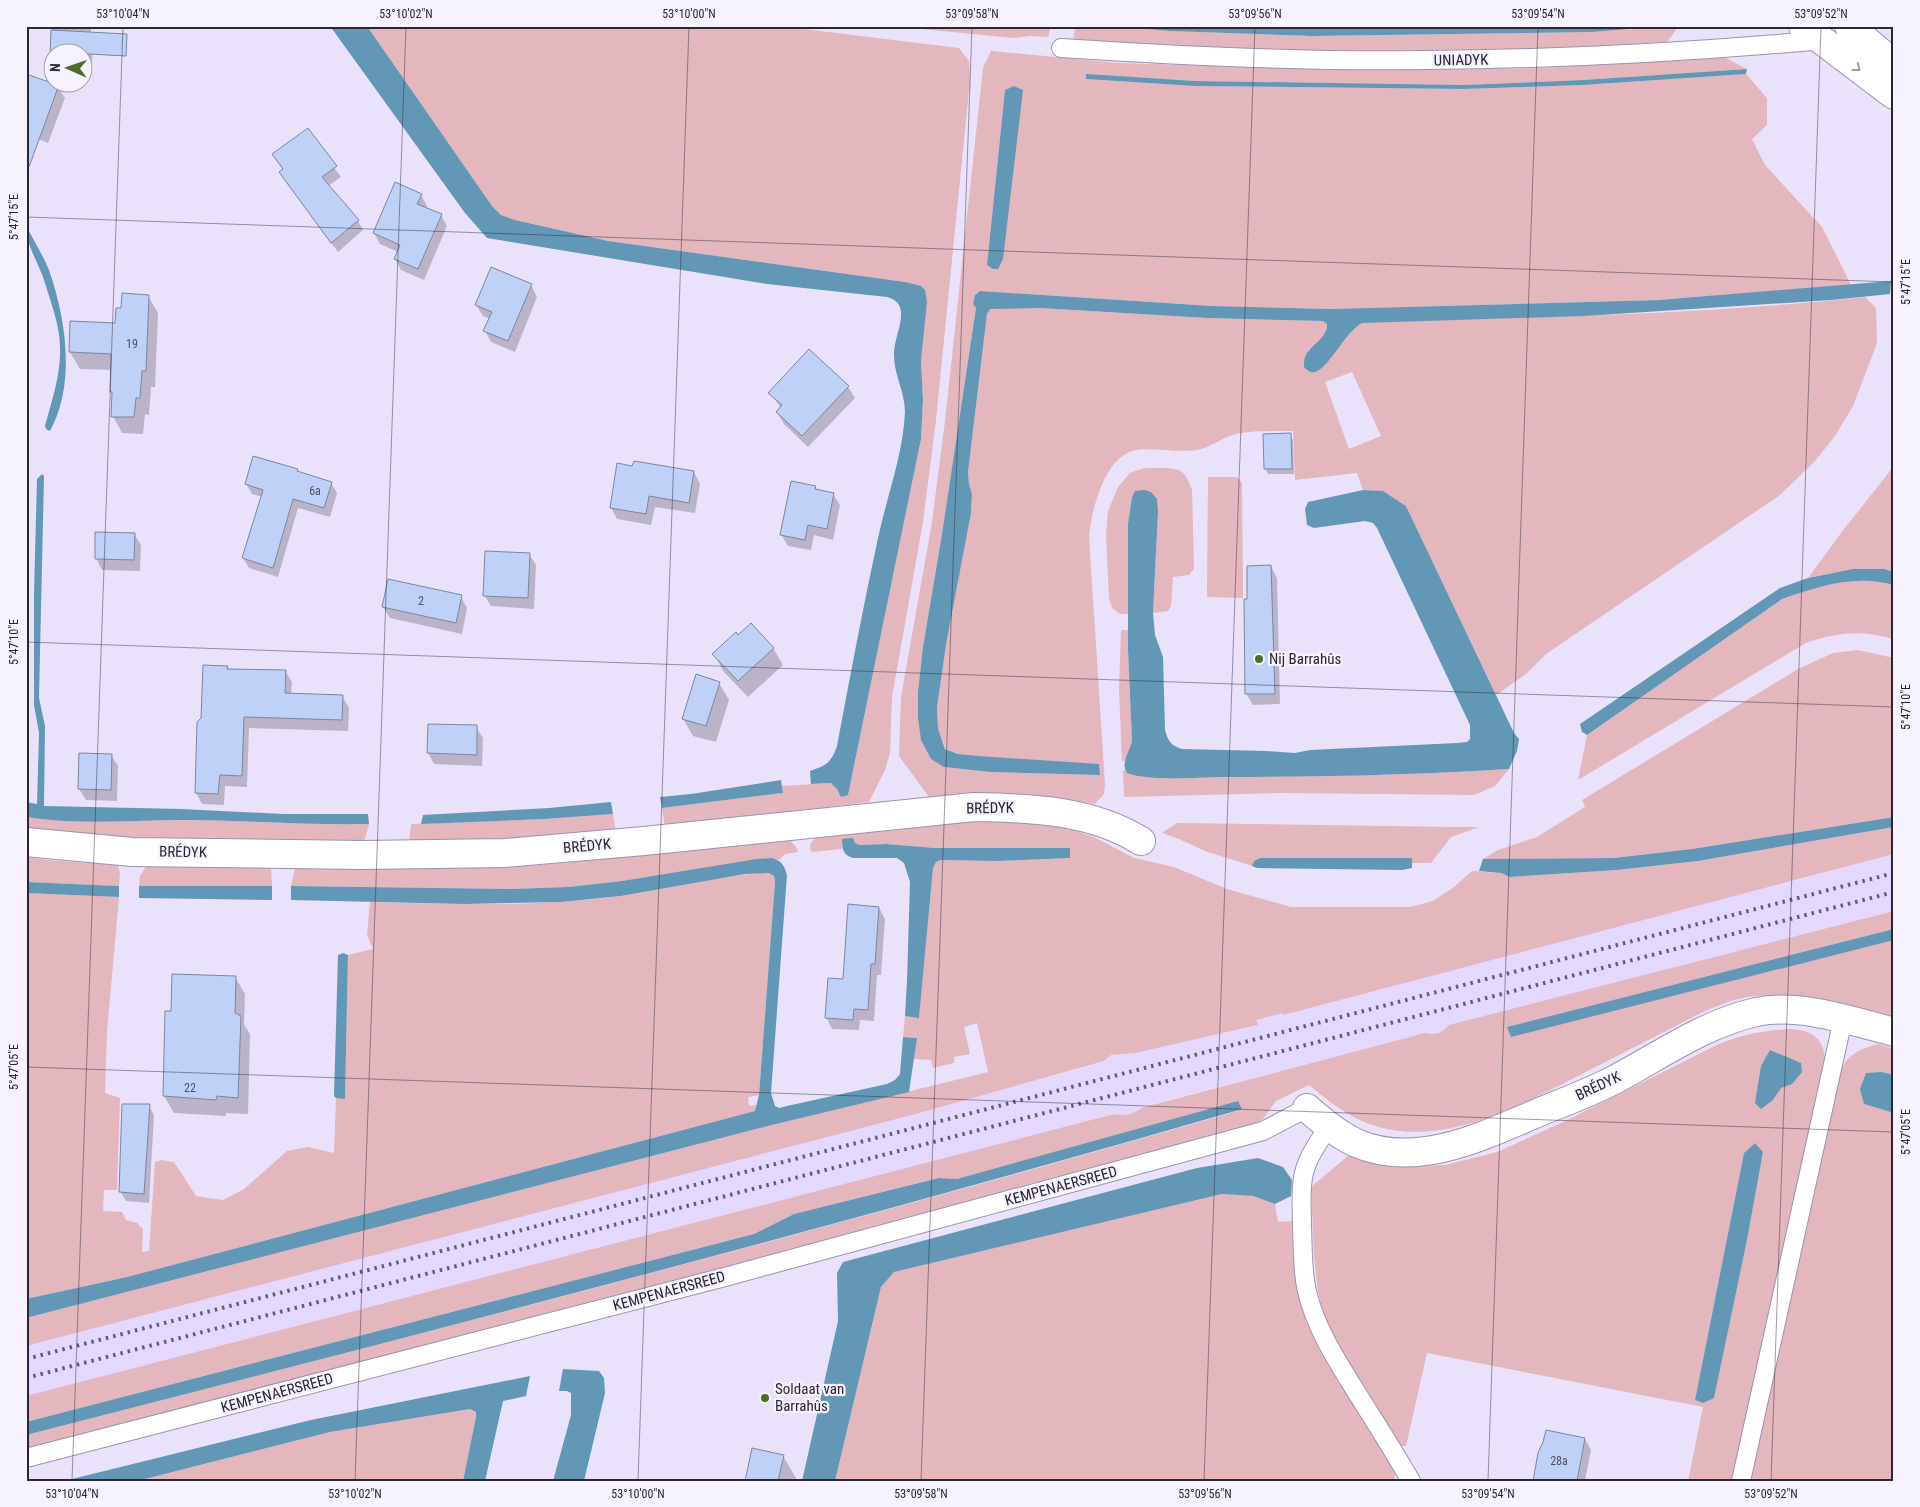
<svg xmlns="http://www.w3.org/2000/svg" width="1920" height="1507" viewBox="0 0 1920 1507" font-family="'Roboto Condensed',sans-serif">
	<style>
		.built { fill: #e4d8fe }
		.green { fill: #e4b6be; fill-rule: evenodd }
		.water { fill: #6298b5 }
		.shadow { fill: #0003 }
		.building { fill: #bfd1f7; stroke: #7a86a1 }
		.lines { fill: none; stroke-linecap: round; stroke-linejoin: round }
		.service-casing { stroke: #9b92ae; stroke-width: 20 }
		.minor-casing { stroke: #9b92ae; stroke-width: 30 }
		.tertiary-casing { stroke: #9b92ae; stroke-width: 30 }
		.service { stroke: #fff; stroke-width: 18 }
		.minor { stroke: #fff; stroke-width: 28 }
		.tertiary { stroke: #fff; stroke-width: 28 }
		.rail { stroke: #645e6e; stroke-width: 4; stroke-dasharray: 2.5 5; stroke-linecap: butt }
		.oneway { stroke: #9f9da3 }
		.ticks { fill: none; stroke: #2a2632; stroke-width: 1; stroke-opacity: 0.45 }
		.poi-dot { fill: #4b6d24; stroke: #f6f2fe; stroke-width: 2 }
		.labels { text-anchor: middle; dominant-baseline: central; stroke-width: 4.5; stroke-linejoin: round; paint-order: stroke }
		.number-label { font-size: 12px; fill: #4f5163 }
		.street-label { font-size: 15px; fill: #2a2632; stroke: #f6f2fe }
		.poi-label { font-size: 15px; fill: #2a2632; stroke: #f6f2fe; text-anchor: start }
		.neatline { fill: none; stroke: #2a2632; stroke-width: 2 }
		.ticks-label { font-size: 12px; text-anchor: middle; fill: #2a2632 }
	</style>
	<rect width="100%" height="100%" fill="#eae2fb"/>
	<path class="built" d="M1894,854V911L1435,1034L1425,1033L1141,1107L1135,1113L1125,1116L1114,1114L26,1396V1346L912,1115L1104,1062L1111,1055L1135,1053L1254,1026L1253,1018L1810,877Z"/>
	<path class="green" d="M367,26H779L959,48L969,61L970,80L936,420L923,522L892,697L890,753L885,770L869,802L665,827L662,808L783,793L782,786L831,783L848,795L921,439L923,400L921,361L927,302L905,282L608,241L515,220L501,215L492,206Z
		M891,26H1051L1048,37L1029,36L1013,38Z
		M1076,26H1110L1170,31L1311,36L1592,32L1679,26L1667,42L1540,50L1422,52L1241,50L1122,45L1073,39Z
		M991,51L1119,63L1308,69L1422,70L1542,68L1724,57L1747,69L1583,80L1463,85L1195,81L1086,75V79L1194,86L1463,89L1583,85L1746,74L1767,98V125L1752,139L1765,165L1822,227L1851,285L1659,300L1331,309L1212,306L980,291L975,295L973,304L976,308L942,534L923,647L918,691V718L944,767L990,772L1100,775L958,754L946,749L938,728L937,707L946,645L971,513L972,494L969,484L968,472L987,314L989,309L993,308H1040L1207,318L1323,321L1327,324L1326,334L1308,350L1309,371L1315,372L1322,367L1356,326L1362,323L1369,322C1534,317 1700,315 1865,297L1876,308L1877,343L1853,406L1835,436L1815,461L1780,495L1546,654L1526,674L1496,695L1406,506L1383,491L1363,490L1357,473L1295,480L1293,431C1274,431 1254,430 1236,434C1223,437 1213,446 1201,449C1183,454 1155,447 1136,450C1104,456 1092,510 1089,536L1105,785L1104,794L1095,804L1067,799L978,793L929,797L899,756L901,697L932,522L945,421L983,68ZM1014,86L987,265L1005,90ZM1352,372L1381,436L1349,449L1325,382Z
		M1894,466V572C1864,565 1837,572 1808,578L1841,533Z
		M1144,468C1155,469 1173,466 1182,472C1187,476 1190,485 1192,490L1194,569L1189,575L1173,577L1171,606L1168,611L1153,613L1158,512L1132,497L1128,524L1129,614H1120L1112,608L1109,598L1106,535L1108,511L1118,487L1130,473Z
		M1208,477H1237L1242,483L1243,598L1207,597Z
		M1850,580L1882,581L1894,585V639C1861,630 1838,632 1806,643L1578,780L1587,735L1782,599L1810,589Z
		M1121,630H1129L1128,650L1132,741L1130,752L1124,761H1122L1119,689Z
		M1858,650L1894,658V817L1692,849L1614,858L1483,859L1498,850L1537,837L1585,807L1582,800L1798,669L1833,653Z
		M1509,769L1495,786L1474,795L1279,793L1124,797L1123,770C1147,783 1191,777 1220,777C1316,777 1413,775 1509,769Z
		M613,814L616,832L551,839L409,842L411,824L545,819Z
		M26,817C81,826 138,819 194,820C252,821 310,825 369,824L364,842L113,837L26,829Z
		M981,821L1022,822L1071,829L1096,838L1134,858L1174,867L1227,889L1291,907H1410L1433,901L1454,887L1472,871L1501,873L1510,877L1617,870L1698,861L1894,827V854L1283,1015L1282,1013L1256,1020L1258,1025L1135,1053L1111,1055L1104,1061L912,1115L26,1346V1318L772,1125L988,1072L977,1023L964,1027L970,1054L954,1057V1063L933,1068L931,1060L914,1059L916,1038L903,1037L905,1016L919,1017L933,868L936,862L941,860L998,861L1070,858V849L935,848L887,844L859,845L842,839V849L811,852L810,845L816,836L869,829Z
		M1177,823L1456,827H1479L1451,837L1431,863H1412V858H1260L1254,861L1252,866L1205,851L1179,839L1162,833Z
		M789,839L796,847L798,852L785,854L779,860L772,858L622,881L568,887L512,889L291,886L295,868C371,868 448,870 524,866C612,860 700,848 789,839Z
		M26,857L47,860L115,865L118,866L120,873L119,886L26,882Z
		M146,866L271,867L272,886H139L140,876Z
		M761,873H769L774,876L775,882L759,1095L748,1097L749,1106L757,1105L755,1111L127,1277L26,1299V893L119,897L107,1032L105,1093L120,1098L117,1190H104L103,1211L122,1212L126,1220L137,1223L143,1229L142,1252L149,1251L155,1162L161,1160L174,1162L196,1196L223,1200L244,1189L287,1151L308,1147L334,1153L336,1098H345L348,955L373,949L367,935L370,902C453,904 538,907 621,896C668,889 714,877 761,873Z
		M1894,911V929L1508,1027L1511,1036L1894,940V1020C1843,1007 1787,986 1734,1000C1711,1007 1689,1019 1668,1030C1637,1046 1605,1062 1574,1078C1511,1110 1433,1152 1362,1121C1342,1112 1326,1099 1309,1085L1276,1101L1263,1119L1246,1129L339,1371L26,1450V1435C432,1331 838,1227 1241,1110L957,1179L939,1178L794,1214L754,1234L26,1422V1396L1114,1114C1126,1116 1132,1115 1141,1108L1425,1033C1436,1035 1441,1034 1449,1025Z
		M1790,1029C1813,1030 1825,1039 1825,1063L1733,1481H1688L1703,1407L1427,1353L1406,1446H1398L1343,1353L1326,1321L1318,1292L1314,1256L1311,1187L1348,1156L1391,1166L1446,1165L1497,1152L1559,1124L1717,1045C1743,1034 1761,1031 1790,1029ZM1755,1143L1763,1152L1747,1240L1714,1397L1695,1400L1744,1153Z
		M1878,1044L1894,1049V1075L1882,1072L1865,1104L1894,1113V1481H1748L1840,1072C1848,1054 1859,1049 1878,1044Z
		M1222,1194L1253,1196L1275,1204L1278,1222L1293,1221L1302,1296L1396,1471L1394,1481H835L881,1287L894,1272Z
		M470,1409L476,1412V1417L463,1481H137L330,1432Z"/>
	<path class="water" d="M330,26H367L492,206L501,215L515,220L608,241L905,282L921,286L925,290L927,302L921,361L923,400L921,439L848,795L841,797L837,789L831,783L811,784L810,771C827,765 831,763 837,746C850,677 863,607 878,538C887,496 903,455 905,412C905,391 893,373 894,353C894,334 914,304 887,297L767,284L487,238L465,213Z
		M1110,26H1668L1592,32L1311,36L1170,31Z
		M1747,69L1746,74L1583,85L1463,89L1194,86L1086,79V74L1195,81L1463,85L1583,80Z
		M1014,86L1023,90L1003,259L998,269H993L987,265L1005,90Z
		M26,225C33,240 43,255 49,270C66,319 76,383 50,431L46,429L45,426C52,400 61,374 60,347C60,326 51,303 45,283C39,263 26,246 26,225Z
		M1891,281L1890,294L1831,300L1584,316L1362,323C1346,331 1328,369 1315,372C1310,373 1307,370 1304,367C1302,345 1328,342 1327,324L1323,321L1207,318L1040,308L990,309L987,314L968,472L969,484L972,494L971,513L946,645L937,707L938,728L945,749L958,754L978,756L1099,764L1100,775L990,772L944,767L931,759L921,740L918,718V691L923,647L942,534L976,308L973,304L975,295L980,291L1212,306L1331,309L1659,300Z
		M42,474L44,476L39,698L45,726L44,806L182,809L284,814H368L369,824C310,825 252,821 194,820C138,819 81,826 26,817V802L37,804L39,733L34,705V594L37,479Z
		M1144,490L1151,492L1157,499L1158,512L1153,613L1155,635L1163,657L1165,730C1168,741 1171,746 1182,749L1266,751L1295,753L1310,750L1457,743L1467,742L1470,739V725L1377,528L1373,523L1365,521L1314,528L1307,525L1305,509L1308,502L1363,490L1383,491L1406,506L1514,733L1519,739L1517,751L1509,769C1415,775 1320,777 1225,777C1196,777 1153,782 1127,773C1120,763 1130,751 1132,741L1128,650V524L1132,497L1135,491Z
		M1853,569H1884L1894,572V585C1855,574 1819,586 1782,599L1587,735L1582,732L1580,724L1780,588L1808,578Z
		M781,780L783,793L662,808L660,797L691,794Z
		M611,802L613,814L545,819L421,824L423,815L549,808Z
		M1894,817V827L1698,861L1617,870L1510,877L1501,873L1479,871L1483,859L1614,858L1692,849Z
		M853,838L855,843L859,845L887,844L935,848H1070V858L998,861L941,860L936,862L933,868L919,1018L905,1016L907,981L910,882L904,863L897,858H853C843,855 842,849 842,839Z
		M772,858C782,861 784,865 787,875L771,1093L775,1106L779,1108L787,1106L887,1084L895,1080L900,1074L903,1037L917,1038L909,1092L772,1125L26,1318V1299L127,1277L755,1111L759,1095L775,882L774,876L769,873L745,874L621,896L561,902L465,904L291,900V886L512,889L568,887L622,881L757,859Z
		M1260,858H1412V868L1402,870L1257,868L1252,866L1254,861Z
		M26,882L119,886V897L26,893Z
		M139,886H272V900L139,898Z
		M1894,929V940L1511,1037L1507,1027Z
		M343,953L348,955L345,1099L336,1098L334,1096L338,955Z
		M1770,1050L1801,1063L1802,1072L1792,1084L1781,1088L1773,1100L1761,1109L1755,1103L1761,1066Z
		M1882,1072L1894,1075V1113L1864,1104L1860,1089L1866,1073Z
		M1238,1101L1242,1109C839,1226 433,1331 26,1435V1422L754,1234L794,1214L939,1178L957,1179Z
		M1755,1143L1763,1152L1747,1240L1714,1398L1703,1403L1695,1400L1744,1153Z
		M1258,1158L1283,1167L1292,1180L1291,1196L1275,1204L1253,1196L1222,1194L894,1272L881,1287L835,1481H802L838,1321L837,1273L843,1262L1197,1168Z
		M563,1369L599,1371L604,1378L605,1393L584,1481H553L571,1415V1393L567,1391H559Z
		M530,1376L526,1396L503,1401L485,1481H463L476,1417V1412L470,1409L330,1432L137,1481H64L311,1420Z"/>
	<path class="shadow" d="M52,26H91V34L93,38L92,65H82V52H52V55L51,53Z
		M26,75L58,87L65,98L48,143L26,134Z
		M307,130L341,177L328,186L358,221L363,230L338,252L286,182L283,170L274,154Z
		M421,195L427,206L426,209L441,215L447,226L424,280L401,270L395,259L398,252L380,244L374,233Z
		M531,285L537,297L515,352L491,342L485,331L490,319L483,316L476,305Z
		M148,296L158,313L155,387H151L149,415L145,414L143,434L122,433L113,416L112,370L80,369L70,352L72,322L116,324L123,309Z
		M848,387L855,398L808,447L784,424L777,412L781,408L770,393Z
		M1290,435L1293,440L1294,474H1268L1265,468Z
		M297,470L299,473L331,483L337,493L330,517L298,508L278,577L249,568L243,558L262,497L252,494L246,484Z
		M694,472L700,484L695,513L655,507L651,525L617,519L611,508Z
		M815,487L817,491L833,494L840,505L833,540L814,535L811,550L788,546L781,534Z
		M134,534L141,545L140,571L102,570L96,558Z
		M529,554L536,565L534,609L491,606L484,595Z
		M1271,566L1277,578L1280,704L1253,705L1246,693L1248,600Z
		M461,597L467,608L462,634L390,618L383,607Z
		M773,648L783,665L748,697L723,671L714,654Z
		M227,667L228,670L285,671L292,682L291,695L342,696L349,708L348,731L249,728L247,787L225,786L224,805L202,804L196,793L198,723L202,719Z
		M719,683L729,700L716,742L693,736L683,719Z
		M429,725L476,727L483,738L482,766L434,764L428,753Z
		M111,755L118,766L117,801L86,800L79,789Z
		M879,908L885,919L881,975H877L874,1021L860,1020L859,1030L832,1029L826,1017Z
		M235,977L245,994L244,1024L250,1034L248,1114L226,1113V1116L174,1113L164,1096L172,1012Z
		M149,1106L154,1115L149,1203L126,1201L120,1191Z
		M1585,1439L1591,1450L1585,1481H1534Z
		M783,1456L796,1478L795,1481H747Z"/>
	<path class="building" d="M51,30L127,34L126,56L52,52V82H60L29,167H26V74L49,82Z
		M308,128L337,166L322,177L359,220L331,243L279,172L283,169L272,154Z
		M395,182L422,194L417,204L442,214L418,269L394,259L400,245L373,233Z
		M491,267L532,284L508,341L483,331L492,312L475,305Z
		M122,293L149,295L146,371H142L140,398H136L134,417H111L112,392H110L111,354L69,352L70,321L115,323L116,308H121Z
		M809,349L849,386L802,436L776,412L782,405L768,393Z
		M1291,433L1292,469H1264L1263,434Z
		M253,456L298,469L297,471L332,482L324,508L293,499L273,568L242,558L263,490L245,484Z
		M634,461L694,471L689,503L649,496L646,514L610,508L617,463L632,466Z
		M791,481L816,486L815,489L834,493L827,529L808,525L805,540L780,535Z
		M95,532L135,533L134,560L95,559Z
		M485,551L530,553L528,598L483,596Z
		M1271,565L1275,694H1245L1244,599H1247V566Z
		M388,579L462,595L456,623L382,607Z
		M751,623L774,648L738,681L712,654L736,632L738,635Z
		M203,665L228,666L227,669L286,670L285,693L343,695L342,720L244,717L242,776L220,775L218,794L195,793L197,722L201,718Z
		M696,674L720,682L706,726L682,719Z
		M428,724L477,725V755L427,753Z
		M79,753L112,754L111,790L78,789Z
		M848,904L879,907L875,964H871L868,1010L854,1009L853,1020L825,1018L828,978L843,979Z
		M172,974L236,976L235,1013L241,1016L238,1098L217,1096L216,1100L163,1096L165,1011H171Z
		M122,1104H150L144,1194L119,1192Z
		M1546,1430L1585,1438L1577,1481H1533L1538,1453L1543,1442Z
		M752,1448L784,1455L778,1481H745Z"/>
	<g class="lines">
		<g class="service-casing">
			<path id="service" d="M1061,48C1182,56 1303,62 1425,60C1558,59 1690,52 1823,40
				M1329,1127C1299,1167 1301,1178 1302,1226C1303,1248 1302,1270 1307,1291C1315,1327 1336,1359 1355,1390C1374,1420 1393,1450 1411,1481
				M26,1458L721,1278L1263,1131L1307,1108
				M1741,1481L1843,1019"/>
		</g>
		<g class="minor-casing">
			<path id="minor" d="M26,842L132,852L363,855L505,853L644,841L974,807C1032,808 1091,810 1141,841
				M1307,1108C1322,1121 1337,1134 1356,1143C1414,1168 1477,1139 1530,1116C1558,1104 1587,1094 1614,1080C1661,1055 1704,1024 1756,1012C1800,1003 1852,1021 1894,1032"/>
		</g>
		<g class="tertiary-casing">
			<path id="tertiary" d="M1803,26L1894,95
				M1849,26L1894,64"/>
		</g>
		<use href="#service" class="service"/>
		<use href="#minor" class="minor"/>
		<use href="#tertiary" class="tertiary"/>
		<path class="rail" d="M26,1359L1894,873
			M26,1378L1894,892"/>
	</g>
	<defs><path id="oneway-chevron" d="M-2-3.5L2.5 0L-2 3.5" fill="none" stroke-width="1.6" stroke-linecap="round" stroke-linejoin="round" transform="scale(1.25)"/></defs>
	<use class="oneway" href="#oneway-chevron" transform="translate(1857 68) rotate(38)"/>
	<path class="ticks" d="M26,217L1894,282M26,642L1894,707M26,1067L1894,1132M72,1481L123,26M355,1481L406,26M638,1481L689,26M921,1481L972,26M1204,1481L1255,26M1488,1481L1538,26M1771,1481L1821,26"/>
	<g class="poi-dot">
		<circle cx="1259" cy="659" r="5"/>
		<circle cx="765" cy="1398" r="5"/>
	</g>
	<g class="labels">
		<g class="number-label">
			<text x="132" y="344">19</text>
			<text x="315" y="491">6a</text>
			<text x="421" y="601">2</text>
			<text x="190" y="1088">22</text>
			<text x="1559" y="1461">28a</text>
		</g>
		<g class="street-label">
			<text transform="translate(1461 60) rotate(-1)">UNIADYK</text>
			<text transform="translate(990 808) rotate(-1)">BRÉDYK</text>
			<text transform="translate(587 846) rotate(-5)">BRÉDYK</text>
			<text transform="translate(183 852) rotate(1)">BRÉDYK</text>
			<text transform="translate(1598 1086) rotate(-25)">BRÉDYK</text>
			<text transform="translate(1061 1186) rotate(-15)">KEMPENAERSREED</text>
			<text transform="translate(669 1291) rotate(-15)">KEMPENAERSREED</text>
			<text transform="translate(277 1393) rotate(-15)">KEMPENAERSREED</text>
		</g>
		<g class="poi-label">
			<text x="1269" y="659">Nij Barrahûs</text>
			<text x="775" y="1389">Soldaat van<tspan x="775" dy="17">Barrahûs</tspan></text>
		</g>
	</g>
	<rect width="1920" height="1507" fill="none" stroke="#f6f2fe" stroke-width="55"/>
	<g transform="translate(68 68) rotate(272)"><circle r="24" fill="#f6f2fe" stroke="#a4a0ac"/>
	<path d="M0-4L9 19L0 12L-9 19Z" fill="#4b6d24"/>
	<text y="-8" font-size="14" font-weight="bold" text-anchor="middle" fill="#2a2632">N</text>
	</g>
	<rect x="28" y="28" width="1864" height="1452" class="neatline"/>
	<g class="ticks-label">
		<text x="123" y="18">53°10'04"N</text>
		<text x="406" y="18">53°10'02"N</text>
		<text x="689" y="18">53°10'00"N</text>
		<text x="972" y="18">53°09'58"N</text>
		<text x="1255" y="18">53°09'56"N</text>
		<text x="1538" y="18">53°09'54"N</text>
		<text x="1821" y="18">53°09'52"N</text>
		<text transform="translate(14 217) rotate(-90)" y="4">5°47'15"E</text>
		<text transform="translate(1906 282) rotate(-90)" y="4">5°47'15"E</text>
		<text transform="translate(14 642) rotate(-90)" y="4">5°47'10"E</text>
		<text transform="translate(1906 707) rotate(-90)" y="4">5°47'10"E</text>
		<text transform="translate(14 1067) rotate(-90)" y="4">5°47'05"E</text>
		<text transform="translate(1906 1132) rotate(-90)" y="4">5°47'05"E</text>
		<text x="72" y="1498">53°10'04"N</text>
		<text x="355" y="1498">53°10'02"N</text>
		<text x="638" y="1498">53°10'00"N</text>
		<text x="921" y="1498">53°09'58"N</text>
		<text x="1205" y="1498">53°09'56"N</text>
		<text x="1488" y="1498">53°09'54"N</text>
		<text x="1771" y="1498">53°09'52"N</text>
	</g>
</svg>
